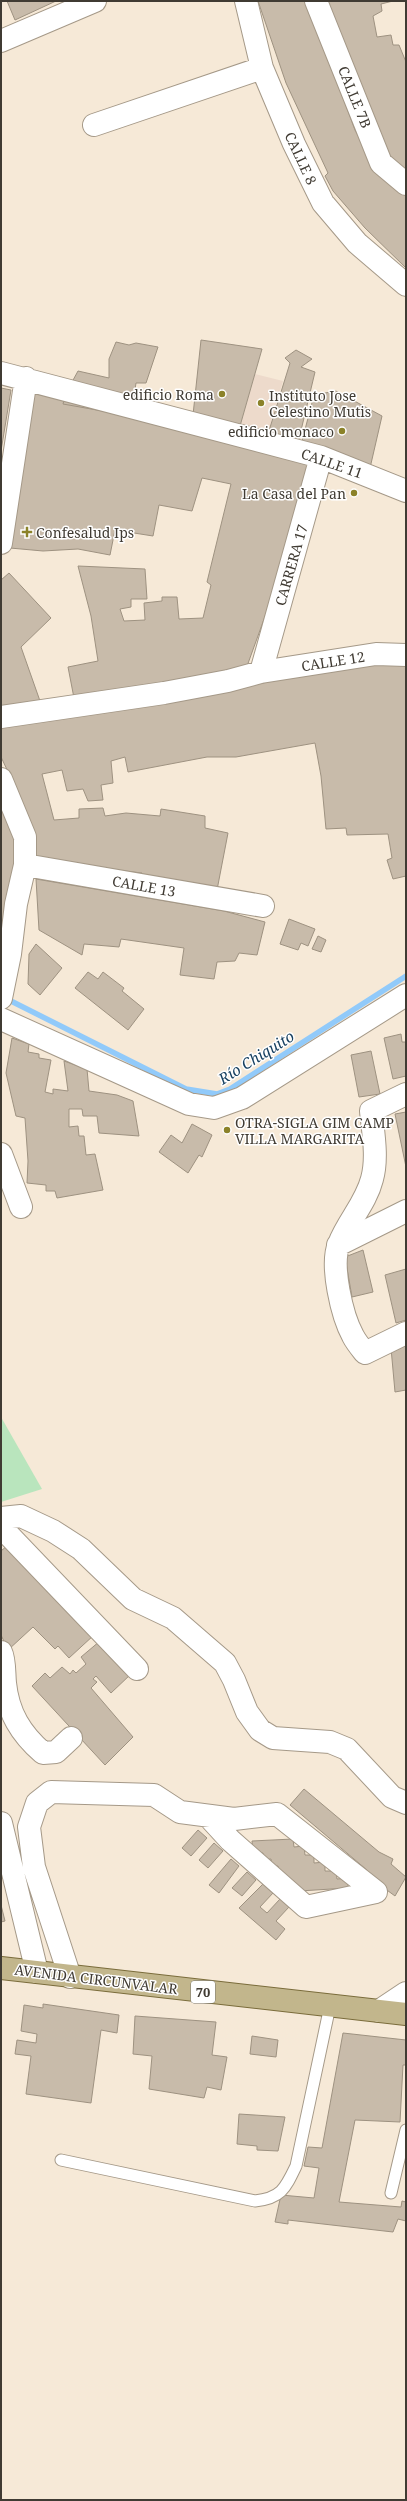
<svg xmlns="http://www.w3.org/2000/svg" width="407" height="2501" viewBox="0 0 407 2501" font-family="'Noto Serif',serif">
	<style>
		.education { fill: #eddacb }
		.green { fill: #b9e5bd }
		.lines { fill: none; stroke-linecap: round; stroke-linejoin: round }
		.stream { stroke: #91cafa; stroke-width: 5.5 }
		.building { fill: #c8bbaa; stroke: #9e9281 }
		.service-casing { stroke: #a59988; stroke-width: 13 }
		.minor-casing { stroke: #a59988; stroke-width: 24 }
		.primary-casing { stroke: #7a6c3b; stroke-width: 24 }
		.service { stroke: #fff; stroke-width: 11 }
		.minor { stroke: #fff; stroke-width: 22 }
		.primary { stroke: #c2b68c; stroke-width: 22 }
		.poi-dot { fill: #8b8229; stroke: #fff; stroke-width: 1.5 }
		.labels { text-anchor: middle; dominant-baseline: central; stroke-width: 3; stroke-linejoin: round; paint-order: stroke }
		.shield { fill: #fff; stroke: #797670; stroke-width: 1 }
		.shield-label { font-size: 13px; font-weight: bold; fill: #403b33 }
		.street-label { font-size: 14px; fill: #403b33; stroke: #fff }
		.poi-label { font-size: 14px; fill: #403b33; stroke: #fff; text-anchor: end }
		.water-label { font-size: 15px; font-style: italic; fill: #174060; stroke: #fff }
	</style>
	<rect width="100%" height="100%" fill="#f6e9d7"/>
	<path class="education" d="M255,374L283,381L268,433L240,426Z"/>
	<path class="green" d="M1,1417L42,1489L1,1502Z"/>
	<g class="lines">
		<path class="stream" d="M5,998L186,1089L217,1094L230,1089L406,976"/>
	</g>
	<path class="building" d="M7,1H56L15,20Z
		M258,1H304L312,13L355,130L374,165L406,191V268L365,228L333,191L325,176L328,173L286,83Z
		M326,1H393L381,4L382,11L373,16L377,37L391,35L393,45H399L406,62V176L385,160L372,129L377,124L342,49Z
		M201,340L262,349L240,426L193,415Z
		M116,342L129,345L136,343L158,347L146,383H136L131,416L63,404L66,393L78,371L109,378V359Z
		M296,350L312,359L301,367L315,372L298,443L268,434L290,363L285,358Z
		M1,388L11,390L1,451Z
		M35,391L314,456L272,597L246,669L74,698L68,667L98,661L91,616L78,566L145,569L147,599H131V607L120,609L124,621L145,620L144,603L162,601V597H177L179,619L203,618L211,585L207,582L231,484L202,478L192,511L159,505L153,536L115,530L110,555L78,549L43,551L10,548Z
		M336,391L382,416L370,468L301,445L314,395Z
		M9,573L51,618L21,647L40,701L1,708V580Z
		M406,662V876L393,879L387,860L392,858L388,834L347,835L346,828L326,829L321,776L315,743L236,757H207L128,772L125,757L111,761L113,783L101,785L103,800L88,801L83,789L67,791L62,770L42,774L54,820L79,818V809L103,808L105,816L126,813L160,816L161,809L205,816V828L228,833L217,890L141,876L142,873L37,861L11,778L1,757V725L331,669Z
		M1,795L17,838L10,927L1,926Z
		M36,879L224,911L265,922L257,955L239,953L235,961L217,962L214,979L180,975L184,948L121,939L119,947L84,944L82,955L39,930Z
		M289,919L315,929L308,946L301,943L298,950L280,944Z
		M318,936L326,940L321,952L312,949Z
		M36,944L62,968L40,995L28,984L29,954Z
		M88,972L98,979L103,972L124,988L122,991L144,1009L128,1030L75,988Z
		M401,1034L402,1042H406V1076L393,1079L384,1038Z
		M12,1038L29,1044L28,1052L39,1054V1058L51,1060L45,1092L53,1094V1089L68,1091L64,1061L87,1069L89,1091L117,1095L133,1101L139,1136L99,1133L97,1116H83L82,1109H69V1127L78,1126L79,1136H84L86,1155L95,1154L103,1190L57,1198L55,1191H46V1185L27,1183L28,1161L25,1118L16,1116L6,1073Z
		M371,1051L380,1094L359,1097L351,1055Z
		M406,1112V1167L395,1114Z
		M192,1124L212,1135L202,1157L199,1155L188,1173L159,1152L171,1135L182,1143Z
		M363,1250L373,1292L352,1297L345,1257Z
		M406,1269V1320L396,1323L385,1275Z
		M406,1344V1390L395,1392L391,1348Z
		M8,1545L94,1635L69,1658L58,1646L55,1649L33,1627L8,1650L1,1635V1551Z
		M100,1641L131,1674L111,1693L96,1676L93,1679L97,1682L91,1688L133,1737L105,1765L32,1686L45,1673L50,1678L62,1667L70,1674L73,1670L76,1673L86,1664L81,1657Z
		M304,1789L379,1852L393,1859L391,1864L406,1877L395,1896L365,1874L367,1870L290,1805Z
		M198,1830L207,1838L191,1856L182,1848Z
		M293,1839L294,1847L304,1846L305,1855H314V1863L325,1862V1871H336L337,1879L348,1878V1888L299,1891L297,1884H289L280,1877L278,1866L272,1867L271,1859L264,1860L263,1853H253L252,1841Z
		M214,1843L223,1851L208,1868L199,1860Z
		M231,1859L239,1866L219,1893L209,1885Z
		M247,1872L256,1880L242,1896L232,1888Z
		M263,1884L273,1893L260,1907L267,1913L280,1899L289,1907L276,1921L285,1929L276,1940L239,1908Z
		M1,1905L5,1921L1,1922Z
		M43,2004L119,2015L117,2033L101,2030L91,2103L26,2094L31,2056L15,2054L17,2040L36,2043L37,2034L21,2031L24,2005L43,2008Z
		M135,2016L216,2022L212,2055L227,2057L221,2090L207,2087L204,2098L149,2089L152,2056L133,2054Z
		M343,2033L406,2040V2065H403L400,2122L355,2120L339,2202L401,2207L402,2201L406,2202V2221L398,2219L393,2232L288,2220V2224L275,2222L281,2195L314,2198L319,2168L304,2166L308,2147L322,2148Z
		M252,2036L278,2040L276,2057L250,2054Z
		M239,2114L285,2117L278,2151L257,2150V2146L237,2144Z"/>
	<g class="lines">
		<g class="service-casing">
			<path id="service" d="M61,2160L255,2201C281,2198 285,2189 296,2166L330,2006
				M391,2193L406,2130"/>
		</g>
		<g class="minor-casing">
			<path id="minor" d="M246,1L262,68L294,144L323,203L357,243L406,285
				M316,1L381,163L406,184
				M1,41L95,1
				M94,125L262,68
				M1,373L321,457L406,491
				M1,543L26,378
				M261,672L321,457
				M1,717L164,693L228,681L261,672L376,654L406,655
				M1,779L25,837V865L16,904L10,954L1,998
				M25,865L263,906
				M1,1019L189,1104L214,1108L242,1098L406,995
				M406,1094L371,1111C373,1132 378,1158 372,1179C366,1203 348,1221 339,1244C330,1265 342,1316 353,1336C356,1342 361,1348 365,1353L406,1333
				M1,1154L21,1207
				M338,1245L406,1211
				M1,1518L21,1516L53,1531L81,1549L133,1599L173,1618L225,1663L234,1680L247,1712L260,1730L273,1738L330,1742L347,1749L392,1797L406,1803
				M1,1527L137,1669
				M1,1652C5,1660 4,1674 5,1683C8,1713 21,1734 43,1753L56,1752L71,1738
				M1,1823L37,1972
				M70,1977L34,1867L29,1827L37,1803L51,1792L154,1795L180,1812L234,1819L277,1814L376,1892L306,1907L230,1840L208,1816
				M379,2011L406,1993"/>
		</g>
		<g class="primary-casing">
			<path id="primary" d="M1,1968L406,2014"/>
		</g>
		<use href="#service" class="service"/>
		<use href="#minor" class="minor"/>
		<use href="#primary" class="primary"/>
	</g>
	<g class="poi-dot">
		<circle cx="222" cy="394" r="4"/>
		<circle cx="261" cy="403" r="4"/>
		<circle cx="342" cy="431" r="4"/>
		<circle cx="354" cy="493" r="4"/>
		<path d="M25 526h4v4h4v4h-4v4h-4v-4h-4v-4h4z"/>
		<circle cx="227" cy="1130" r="4"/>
	</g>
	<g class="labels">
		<rect class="shield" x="191" y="1981" width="24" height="22" rx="3"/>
		<g class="shield-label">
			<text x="203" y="1992">70</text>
		</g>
		<g class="street-label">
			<text transform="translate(355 97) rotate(68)">CALLE 7B</text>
			<text transform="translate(301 158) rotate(65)">CALLE 8</text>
			<text transform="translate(332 463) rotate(19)">CALLE 11</text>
			<text transform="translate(291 565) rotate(-74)">CARRERA 17</text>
			<text transform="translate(333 661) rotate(-9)">CALLE 12</text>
			<text transform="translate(144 886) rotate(10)">CALLE 13</text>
			<text transform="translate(96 1979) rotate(7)">AVENIDA CIRCUNVALAR</text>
		</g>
		<g class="poi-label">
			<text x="214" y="394">edificio Roma</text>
			<text x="269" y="395" text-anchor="start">Instituto Jose<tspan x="269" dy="16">Celestino Mutis</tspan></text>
			<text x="334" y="431">edificio monaco</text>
			<text x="346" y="493">La Casa del Pan</text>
			<text x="36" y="532" text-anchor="start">Confesalud Ips</text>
			<text x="235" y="1122" text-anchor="start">OTRA-SIGLA GIM CAMP<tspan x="235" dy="16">VILLA MARGARITA</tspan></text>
		</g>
		<g class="water-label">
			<text transform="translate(256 1057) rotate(-32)">Río Chiquito</text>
		</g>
	</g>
	<rect width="407" height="2501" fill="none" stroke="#403b33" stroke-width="4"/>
</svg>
